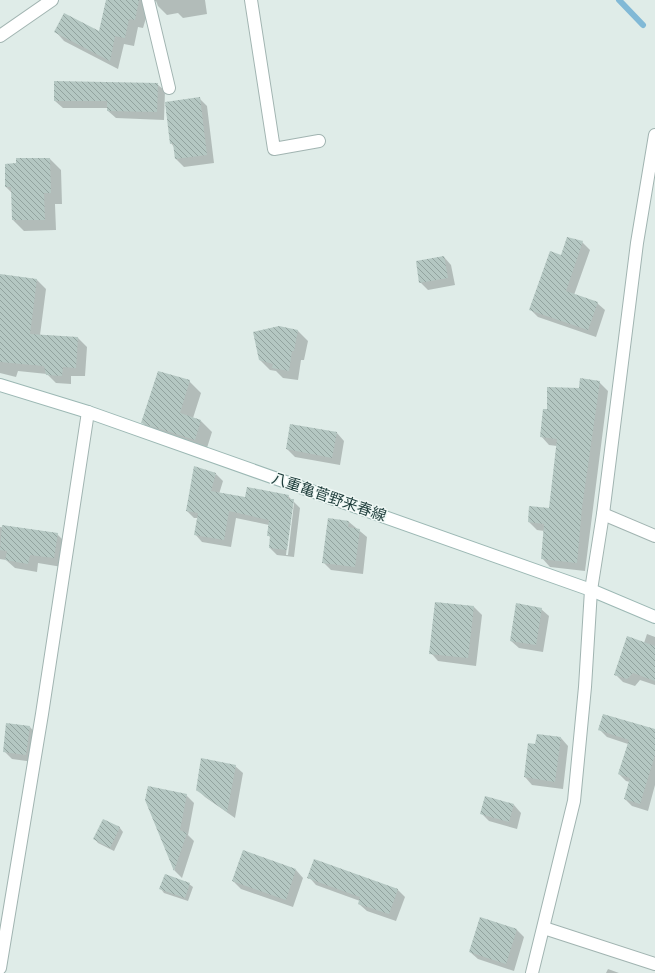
<svg xmlns="http://www.w3.org/2000/svg" width="655" height="973" viewBox="0 0 655 973" font-family="Karla,'Noto Sans JP',sans-serif">
	<style>
		.shadow { fill: #0003; fill-rule: evenodd }
		.lines { fill: none; stroke-linecap: round; stroke-linejoin: round }
		.stream { stroke: #81b9d6; stroke-width: 6 }
		.building { fill: url(#building-back-hatch) }
		.minor-casing { stroke: #a1b4b1; stroke-width: 14 }
		.tertiary-casing { stroke: #a1b4b1; stroke-width: 14 }
		.secondary-casing { stroke: #9cb8b4; stroke-width: 14 }
		.minor { stroke: #fff; stroke-width: 12 }
		.tertiary { stroke: #fff; stroke-width: 12 }
		.secondary { stroke: #fff; stroke-width: 12 }
		.labels { text-anchor: middle; dominant-baseline: central; stroke-width: 3; stroke-linejoin: round; paint-order: stroke }
		.street-label { font-size: 15px; fill: #1e3d3b; stroke: #eff8f5 }
	</style>
	<defs>
		<pattern id="building-back-hatch" width="6" height="6" patternUnits="userSpaceOnUse"><rect width="6" height="6" fill="#b4c7c2"/><path d="M-1 5l2 2M0 0l6 6M5-1l2 2" fill="none" stroke="#92a39f"/></pattern>
	</defs>
	<rect width="100%" height="100%" fill="#dfece8"/>
	<path class="shadow" d="M107,0H205L207,14L183,18L178,13L167,15L158,6L156,1L152,3L151,18H146L143,28L138,27L134,46L124,44L118,69L64,41L56,32H100Z
		M157,84L165,91L164,120L116,118L108,111V108H63L55,101Z
		M200,99L207,106L214,163L184,167L176,159L174,147L171,143Z
		M50,159L61,170L62,204H55L56,230L24,231L13,220L12,193L6,187Z
		M582,242L590,250L574,295L597,303L605,310L596,337L538,317L531,310L562,257Z
		M444,257L451,265L455,285L428,290L420,282Z
		M0,275L37,280L46,289L40,335L78,338L87,347L85,376H71V384L56,383L47,374L18,371L16,377L0,373Z
		M279,327L298,331L308,341L304,360H301L298,380L283,378L276,371L270,370L260,360Z
		M189,381L201,393L193,418L200,420L212,432L206,451L153,434L142,422Z
		M599,382L608,391L585,571L550,567L542,558L544,531L537,530L529,522L550,509L557,446L549,445L541,436L548,410L579,389Z
		M337,433L344,441L340,465L295,457L287,449Z
		M216,474L223,481L219,494L245,498L288,496L300,508L294,557L277,555L270,548L271,538L268,535L269,525L236,518L231,547L202,542L195,534L198,518H194L187,511ZM292,502L294,503L288,555H286Z
		M349,522L367,537L363,574L331,570L323,562Z
		M0,527L57,534L66,543L62,567L38,563L37,572L15,568L6,560L0,559Z
		M436,603L474,607L482,615L476,666L438,661L431,653Z
		M541,609L549,616L543,652L519,648L511,641Z
		M647,634L655,637V685L640,680L635,686L623,682L615,674L644,643Z
		M30,727L37,735L34,762L12,759L4,751Z
		M600,730H655V785L648,811L632,806L625,799L630,782L626,781L619,774L628,744L607,737Z
		M561,738L568,746L563,789L532,785L525,777L529,744L536,745Z
		M235,766L243,773L235,818L205,797L197,789Z
		M186,795L194,803L188,835L194,841L182,878L175,871L146,798Z
		M514,805L521,813L517,829L489,821L481,813Z
		M104,820L120,828L123,832L114,851L98,843L95,839Z
		M296,870L303,878L293,907L241,889L233,881Z
		M309,877L397,889L405,897L396,921L367,911L359,904L360,901L316,885Z
		M189,884L193,887L188,901L164,893L161,889Z
		M517,930L524,937L514,971L478,959L470,952Z
		M608,969L619,973H606Z"/>
	<g class="lines">
		<path class="stream" d="M619,0L643,25"/>
	</g>
	<path class="building" d="M106,0H139L135,20L129,19L125,38L115,36L110,61L54,32L64,13L99,31Z
		M54,81L158,83L157,112L107,111V101H54Z
		M200,97L207,155L175,159L173,143L170,144L165,102Z
		M16,158H50L51,193H44L45,220H12L11,187H5V164L16,163Z
		M567,237L583,241L566,291L598,302L588,330L529,310L550,251L561,255Z
		M444,256L448,278L419,283L416,261Z
		M0,274L37,279L30,334L78,337L76,368L63,367L62,376L46,375L44,366L0,362Z
		M279,326L298,330L294,351H292L289,371L272,368L273,364L259,360L253,332Z
		M158,371L190,380L180,413L201,420L195,440L141,423Z
		M580,378L600,381L582,507L577,563L541,559L544,524L528,522L529,506L549,508L557,439L540,437L543,409H547V387L579,388Z
		M290,424L337,432L332,458L286,449Z
		M194,466L216,473L211,491L245,497L247,487L289,495L288,499H294L287,550L269,548L270,536H267L269,520L229,511L224,540L194,535L198,513L186,511Z
		M328,518L349,521L348,527L360,529L355,567L322,563Z
		M2,525L58,533L54,558L30,555L28,564L5,560L7,551L0,550Z
		M435,602L474,606L468,658L429,654Z
		M516,603L542,608L536,645L510,641Z
		M627,636L655,646V681L633,673L627,679L614,675Z
		M603,714L655,729V755L640,804L624,799L630,778L618,774L629,740L598,730Z
		M6,723L30,726L26,755L3,752Z
		M537,734L561,737L555,782L524,777L528,743L535,744Z
		M201,758L236,765L227,812L196,790Z
		M148,786L187,794L180,830L187,833L174,871L145,800Z
		M485,796L514,804L509,822L480,814Z
		M103,819L120,827L110,848L93,839Z
		M243,850L296,869L286,900L232,881Z
		M314,859L398,889L389,914L358,904L360,897L307,878Z
		M165,874L190,883L185,898L159,889Z
		M480,917L517,929L506,964L469,952Z"/>
	<g class="lines">
		<g class="minor-casing">
			<path id="minor" d="M148,0L169,88
				M251,0L274,149L319,141
				M0,36L52,0
				M603,514L655,536
				M544,928L655,964
				M0,968L42,714L88,412"/>
		</g>
		<g class="tertiary-casing">
			<path id="tertiary" d="M532,973L574,801L585,687L591,590L603,514L637,243L655,135"/>
		</g>
		<g class="secondary-casing">
			<path id="secondary" d="M0,385L88,412L591,590L655,617"/>
		</g>
		<use href="#minor" class="minor"/>
		<use href="#tertiary" class="tertiary"/>
		<use href="#secondary" class="secondary"/>
	</g>
	<g class="labels">
		<g class="street-label">
			<text transform="translate(329 497) rotate(19)">八重亀菅野来春線</text>
		</g>
	</g>
</svg>
